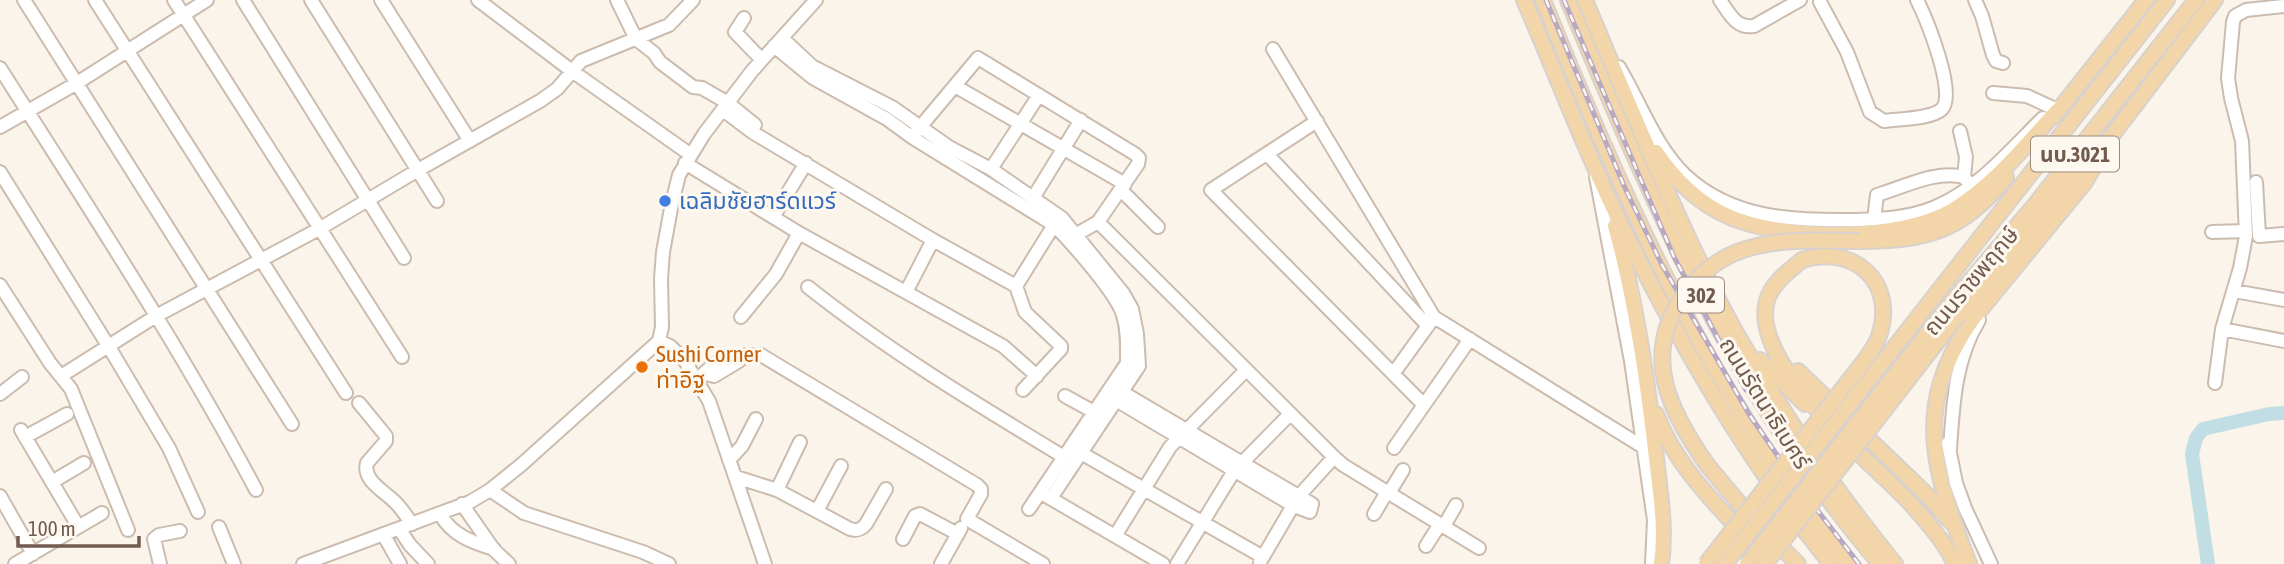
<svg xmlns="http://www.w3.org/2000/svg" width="2284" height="564" viewBox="0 0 2284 564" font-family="'Asap Condensed','Noto Sans Thai',sans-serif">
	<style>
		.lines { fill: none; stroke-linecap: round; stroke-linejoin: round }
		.river { stroke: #c0dee3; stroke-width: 14 }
		.minor-casing { stroke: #ccbcb0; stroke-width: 16 }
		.major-casing { stroke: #d8d1ce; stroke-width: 18 }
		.minor { stroke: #fff; stroke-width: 12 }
		.major { stroke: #f2d6a9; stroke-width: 14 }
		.rail-casing { stroke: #b7a8c4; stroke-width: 5 }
		.rail { stroke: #fdf8f0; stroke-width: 2.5; stroke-dasharray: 8; stroke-linecap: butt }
		.major-bridge-casing { stroke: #d8d1ce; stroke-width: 18; stroke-linecap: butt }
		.major-bridge { stroke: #f2d6a9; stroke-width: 14 }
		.shop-dot { fill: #3f7fe0; stroke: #fdf8f0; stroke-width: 2.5 }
		.food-dot { fill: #e8710a; stroke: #fdf8f0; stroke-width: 2.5 }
		.labels { text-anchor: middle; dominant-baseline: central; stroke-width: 6; stroke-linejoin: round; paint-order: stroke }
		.shield { fill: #fdf8f0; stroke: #9c8a7f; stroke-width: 2 }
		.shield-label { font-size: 21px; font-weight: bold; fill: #735b4f }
		.shop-label { font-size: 23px; fill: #366cbe; stroke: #fdf8f0; text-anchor: start }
		.street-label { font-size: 23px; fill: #735b4f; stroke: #fdf8f0 }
		.food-label { font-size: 23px; fill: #c56008; stroke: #fdf8f0; text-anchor: start }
	</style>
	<rect width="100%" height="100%" fill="#fbf4ea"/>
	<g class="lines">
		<path class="river" d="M2208,564L2192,454L2196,438L2203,429L2269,414L2284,413"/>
		<g class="minor-casing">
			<path id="minor" d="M24,0L292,424
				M95,0L346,393
				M174,0L402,357
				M243,0L404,258
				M311,0L437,201
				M381,0L470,141
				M478,0L572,71L691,155
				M617,0L636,39L654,53L660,62L693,87L702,88L728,103L755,125
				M1720,0C1729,13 1736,29 1754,26L1800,0
				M1975,0L1982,16L1993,55L1996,61L2003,63
				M1820,2L1847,52L1870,112L1884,121C1898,119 1932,119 1942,109C1957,93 1926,18 1917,0
				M744,18L735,32L762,60
				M782,38L812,66L892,107L949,147L991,169L1062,218L1123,293L1132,309L1137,334L1139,366L1051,498
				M774,46L813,78L887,119L913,138L1054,225C1071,242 1117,294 1123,315C1128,331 1127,347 1127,363L1029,509
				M1273,49L1434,317L1643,447
				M1619,67C1640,102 1655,146 1685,175C1732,219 1794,221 1855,220C1881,219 1908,218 1933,208C1978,190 2010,150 2043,118
				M0,68C88,207 179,345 256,490
				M955,86L1125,184
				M1993,93L2027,96L2053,108
				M723,110L752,132L933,240L1016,286L1025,312L1061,346V349L1023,390
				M1317,121L1211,190L1424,405
				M0,127L77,83L207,0
				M1960,131L1966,157L1964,177
				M916,132L978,58L1135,154L1139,158L1138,164L1098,222L1070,238
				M1267,154L1428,326
				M685,163L799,233L1003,346L1037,376
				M991,169L1039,95
				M0,172L109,347L169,448L198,512
				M1596,177L1631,361L1654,520L1652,564
				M2256,182L2259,236L2284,234
				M1122,191L1158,227
				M1033,198L1081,120
				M773,217L806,163
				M1874,219L1877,195L1883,193C1908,185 1938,170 1964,177L1971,186
				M1098,222L1334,457L1343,465L1479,548
				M2212,232L2246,231
				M0,285L50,363L71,389L128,530
				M1016,286L1054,225
				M808,287C890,352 975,403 1064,457
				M2234,291L2284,300
				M906,292L933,240
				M741,317L776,274L799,233
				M2222,329L2284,341
				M659,341L670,346L685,361L709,401L765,564
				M706,374L714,376L739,361
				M1393,374L1432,320
				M61,376L156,316L319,229L418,170L540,101L557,89L581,61L669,25L693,0
				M697,379C703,375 705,372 710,368C723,356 745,355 761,355L977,485L981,489V494L967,519L1043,564
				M2215,383L2222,329L2240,268L2246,236L2242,141L2231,98L2228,78L2233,22L2235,16L2246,10L2284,6
				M0,394L22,377
				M1065,396L1094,412
				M1111,397L1294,506L1310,512L1312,504L1115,388
				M359,403L386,436V441L367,463C362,480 384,491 395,502C402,509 407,517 412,524
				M21,430L78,526
				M25,437L67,414
				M1948,443L1956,483L1965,508L1991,564
				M1394,448L1470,339
				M1074,449L1263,557
				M1950,449C1953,405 1955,359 1979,320
				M729,460L742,446L756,419
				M736,477L777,490L850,529C857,531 861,530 866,524L886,489
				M52,482L84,463
				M490,490L524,513L643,552L669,564
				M777,490L800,442
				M1389,493L1403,470
				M1043,494L1163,564
				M0,496L33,554
				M462,504L494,550L509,564
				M817,511L841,466
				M440,514C452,535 471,542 494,549
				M1374,514L1387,492
				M1444,526L1456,505
				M219,527L234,564
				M400,530L410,545L428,564
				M383,534L400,564
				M1115,536L1170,447L1246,370
				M903,539L915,516L920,514L958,534
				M1426,546L1440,524
				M1260,562L1298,497L1334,457
				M15,564L102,513
				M160,564L154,539L159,535L180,531
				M303,564L470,502L490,490L521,465L659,341L662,327L661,279L663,252L672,203L679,175L704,134L752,71L816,0
				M941,564L961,528
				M1177,564L1234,471L1290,414"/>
		</g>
		<g class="major-casing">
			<path id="major" d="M1524,0C1560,83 1592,168 1633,249C1688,359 1753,468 1831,564
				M1543,0C1624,202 1710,393 1848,564
				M1568,0C1616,116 1665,232 1726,342C1769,420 1822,495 1880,564
				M1585,0C1614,70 1644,140 1675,209C1695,253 1715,296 1739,338C1785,417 1837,493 1895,564
				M2053,117L2146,0
				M2107,142L2215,0
				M1656,152C1675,180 1699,204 1730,217C1786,241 1901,241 1953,210C1994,185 2025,146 2057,111
				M1615,226C1636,302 1647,380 1656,458C1660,494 1666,528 1661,564
				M1860,241C1926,241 1964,231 2006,177
				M1802,260C1790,270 1776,280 1769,295C1741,358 1873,463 1911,504C1927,522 1945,542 1955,564
				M1940,289L2167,0
				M1950,304L2034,206L2196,0
				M1958,315L2023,235L2091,159
				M1760,360L1805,404
				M1798,371L1925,493L1950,521
				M1656,414C1678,472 1725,513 1766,558
				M1708,466L1754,521L1798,564
				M1969,564C1934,472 1911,408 1972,320L2085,182L2112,136"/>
		</g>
		<use href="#minor" class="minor"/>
		<use href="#major" class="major"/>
		<g class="rail-casing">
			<path id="rail" d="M1546,0L1625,188L1662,265L1749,414L1797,484L1859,564
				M1564,0L1674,257L1746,390"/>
		</g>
		<use href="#rail" class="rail"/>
		<g class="major-bridge-casing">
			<path id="major-bridge" d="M1708,466C1670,412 1640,355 1684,295C1699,274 1719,258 1743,250C1781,237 1822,241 1860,241
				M1706,564L1865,360C1870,353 1876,345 1879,336C1897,282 1854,244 1802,260
				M1725,564L1940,289
				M1747,564L1950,304
				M1765,564L1958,315"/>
		</g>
		<use href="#major-bridge" class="major-bridge"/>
	</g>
	<circle class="shop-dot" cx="665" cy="201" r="7"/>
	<circle class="food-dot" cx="642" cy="367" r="7"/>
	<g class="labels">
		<g class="shield">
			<rect x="2031" y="136.5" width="88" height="35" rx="5"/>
			<rect x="1678" y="277.5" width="46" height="35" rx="5"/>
		</g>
		<g class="shield-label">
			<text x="2075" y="154">นบ.3021</text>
			<text x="1701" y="295">302</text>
		</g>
		<g class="shop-label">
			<text x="679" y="201">เฉลิมชัยฮาร์ดแวร์</text>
		</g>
		<g class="street-label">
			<text transform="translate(1971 281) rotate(-50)">ถนนราชพฤกษ์</text>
			<text transform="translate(1765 403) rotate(58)">ถนนรัตนาธิเบศร์</text>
		</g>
		<g class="food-label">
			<text x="656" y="354">Sushi Corner<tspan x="656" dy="26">ท่าอิฐ</tspan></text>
		</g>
	</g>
	<path d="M18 536v10h121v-10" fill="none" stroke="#735b4f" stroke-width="3.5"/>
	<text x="28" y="536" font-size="21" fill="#735b4f" stroke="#fdf8f0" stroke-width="5" paint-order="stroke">100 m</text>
</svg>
